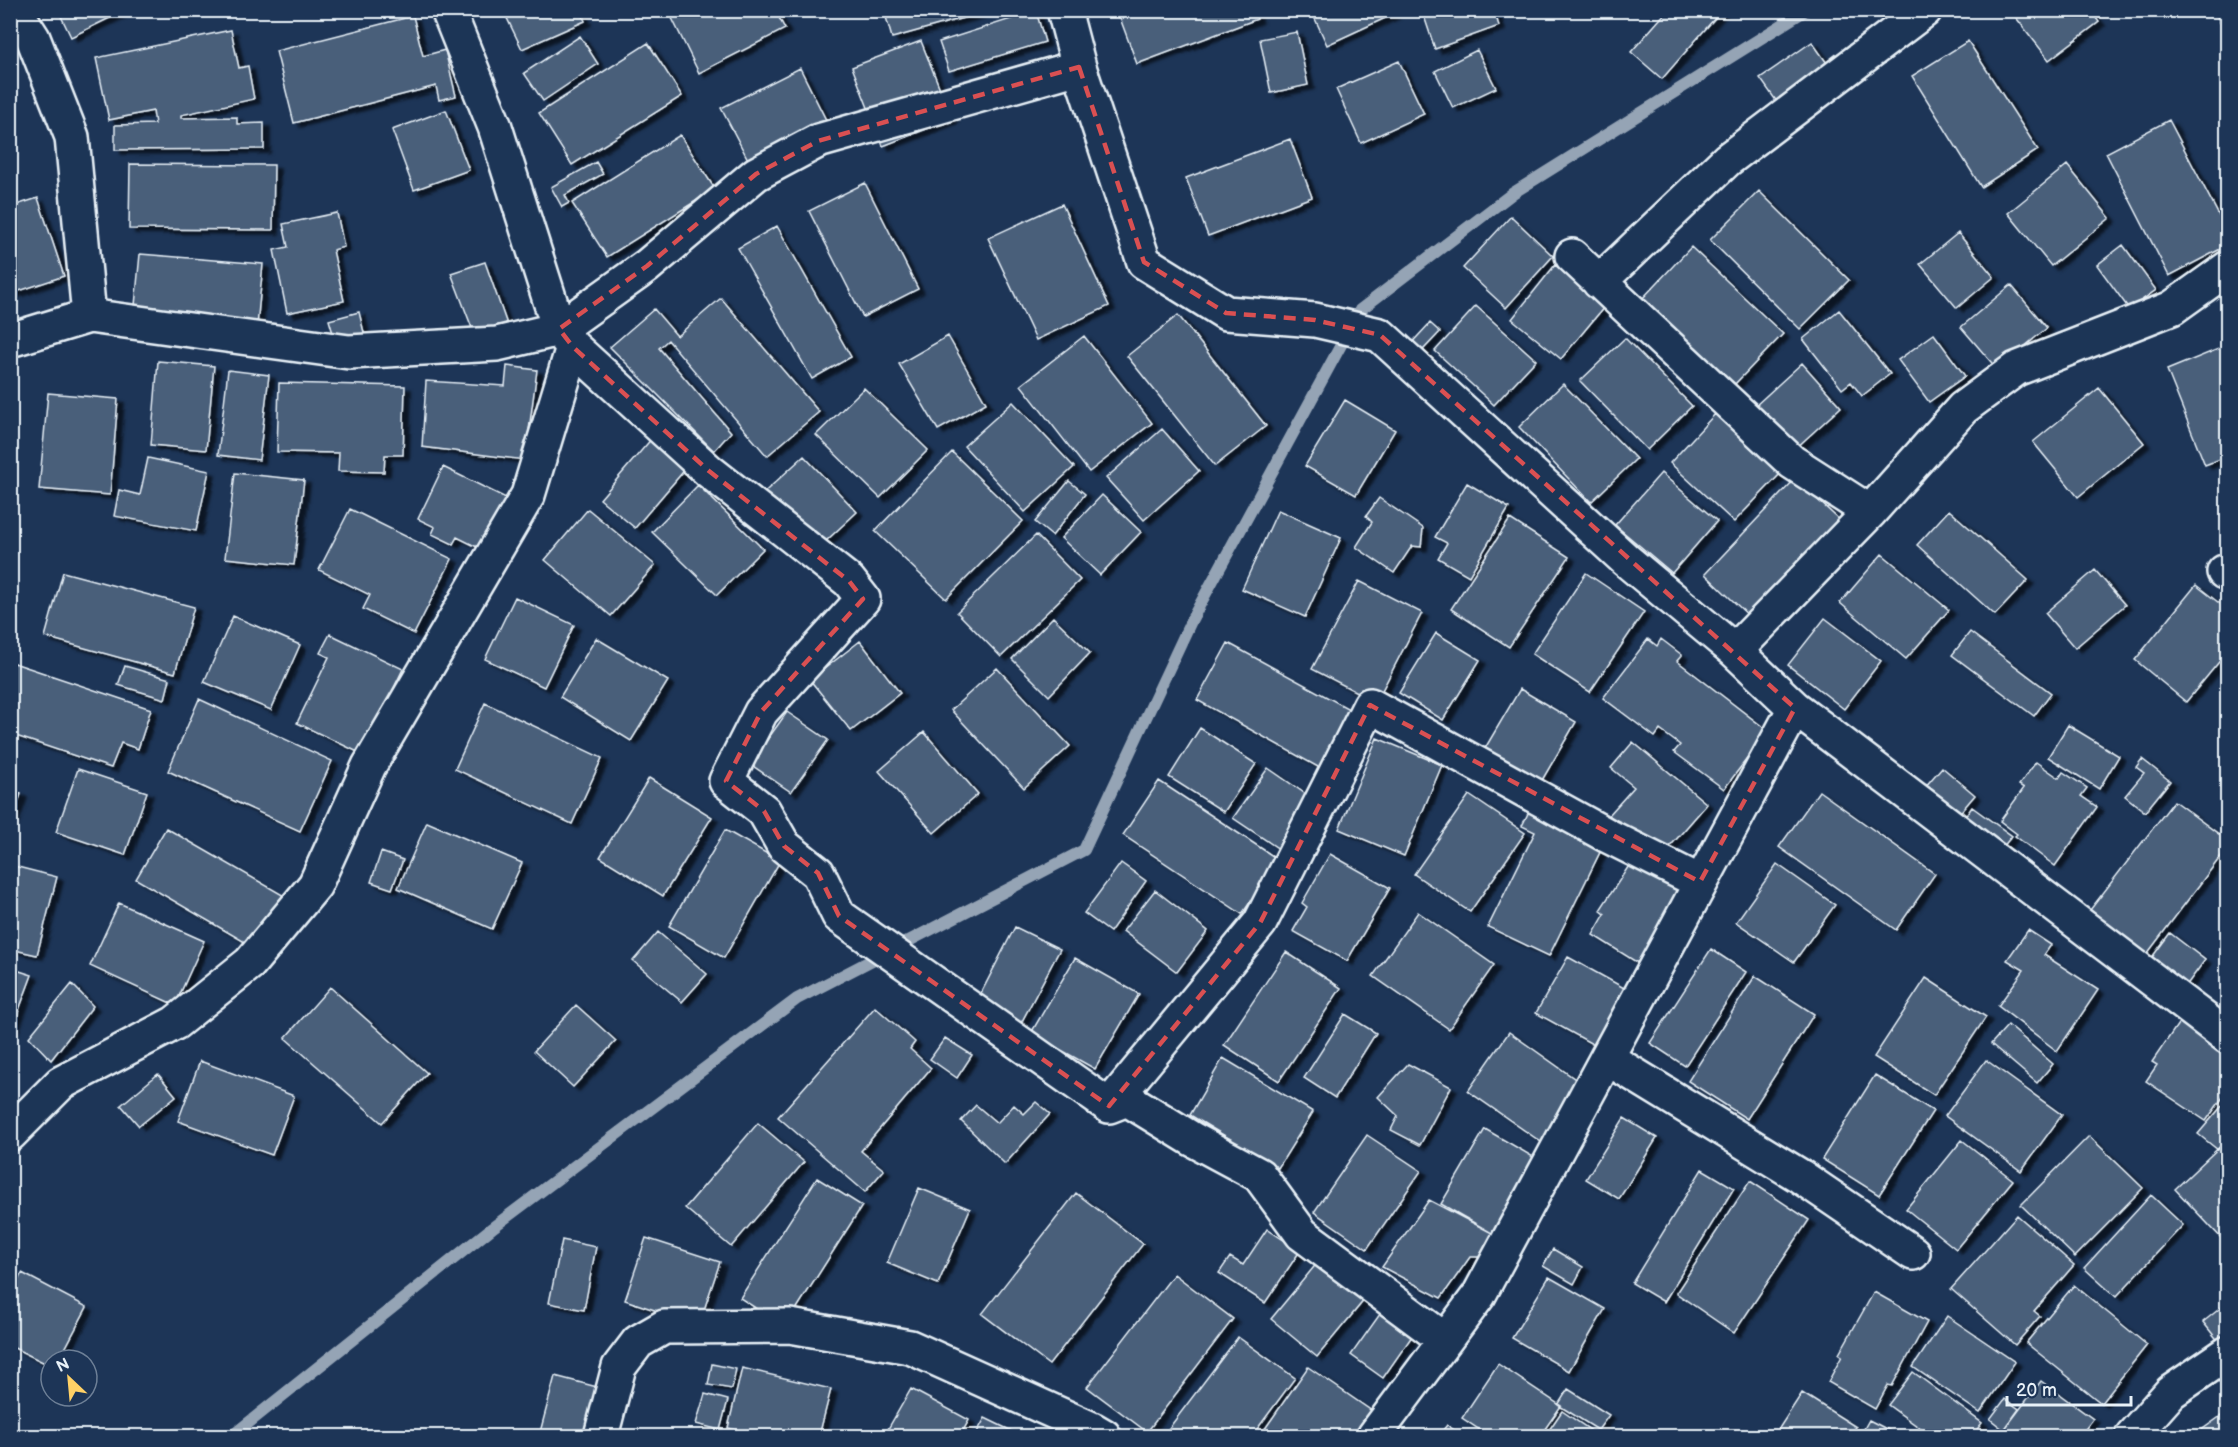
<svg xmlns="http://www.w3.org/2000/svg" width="2238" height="1447" viewBox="0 0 2238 1447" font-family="'Balsamiq Sans',sans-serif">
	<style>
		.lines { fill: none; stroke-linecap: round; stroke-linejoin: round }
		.stream { stroke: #95a4b5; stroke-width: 12 }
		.building { fill: #495e7a; stroke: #e8f1f8; stroke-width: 1.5; filter: url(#shadow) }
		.street-casing { stroke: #e8f1f8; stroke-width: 38 }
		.street { stroke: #1d3557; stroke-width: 33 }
		.marked { fill: none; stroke: #da5052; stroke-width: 4.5; stroke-dasharray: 12 8; stroke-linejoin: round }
	</style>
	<defs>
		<filter id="shadow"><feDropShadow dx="6" dy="4" stdDeviation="1.5" flood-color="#0009"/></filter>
	</defs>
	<rect width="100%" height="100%" fill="#1d3557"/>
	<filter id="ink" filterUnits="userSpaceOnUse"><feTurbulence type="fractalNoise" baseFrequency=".0167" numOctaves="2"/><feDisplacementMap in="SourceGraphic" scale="12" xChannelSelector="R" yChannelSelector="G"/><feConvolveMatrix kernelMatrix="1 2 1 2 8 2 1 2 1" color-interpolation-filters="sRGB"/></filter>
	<g filter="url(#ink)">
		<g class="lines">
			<path class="stream" d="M232,1436L492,1228L797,999L1084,850L1192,619L1360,310L1513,193L1806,10"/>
		</g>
		<path class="building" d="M58,10H126L71,37Z
			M503,10H580L585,21L522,49Z
			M668,10H775L785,29L699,73Z
			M884,10H992L892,38Z
			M1117,10H1254L1257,19L1137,64Z
			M1311,10H1393L1394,14L1327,45Z
			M1422,10H1494L1499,26L1435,49Z
			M1668,10H1722L1662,79L1631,52Z
			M2020,10H2090L2099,22L2049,60L2014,15Z
			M2219,10H2228V39L2215,12Z
			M1036,11L1045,42L949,71L939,42Z
			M413,16L423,56L445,50L456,96L439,100L436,86L294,123L276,51Z
			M231,30L239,68L248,66L254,99L181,115V118L237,117V124L264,123V149L115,150V125L155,124L153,111L109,120L96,58Z
			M1297,32L1308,85L1271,93L1260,39Z
			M580,36L598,64L543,101L524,73Z
			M921,41L952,119L883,146L852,67Z
			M1968,41L2038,150L1981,187L1912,76Z
			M1812,42L1839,80L1787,116L1760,78Z
			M648,43L682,96L572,165L539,113Z
			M1477,50L1496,88L1453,108L1435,71Z
			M1399,61L1424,114L1361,143L1336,89Z
			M800,68L830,128L752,167L721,108Z
			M446,110L469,170L414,190L392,130Z
			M2169,120L2228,233V245L2169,276L2106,153Z
			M680,135L715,189L607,257L572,203Z
			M1290,139L1312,197L1208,236L1186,178Z
			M596,162L603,174L565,195L569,203L562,207L551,187Z
			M130,164L274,165L273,230L129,229Z
			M2067,165L2110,218L2051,266L2008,213Z
			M865,183L918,289L863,317L809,211Z
			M1759,191L1849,280L1800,329L1710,240Z
			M38,198L64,276L10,294V207Z
			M1062,204L1109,306L1036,340L988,238Z
			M337,213L344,247L333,250L344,301L287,313L274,250L288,247L283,224Z
			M1511,216L1553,256L1506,308L1463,268Z
			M777,226L851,357L812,379L738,248Z
			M1958,233L1994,277L1957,308L1920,264Z
			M2123,245L2156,290L2129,309L2097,265Z
			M1691,247L1783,334L1733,386L1641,300Z
			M140,254L263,264L256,336L133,326Z
			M485,262L510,333L477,341L451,273Z
			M1555,265L1605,306L1561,359L1512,319Z
			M2011,285L2047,328L1997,369L1961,327Z
			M721,298L819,412L767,456L668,340L659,348L731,432L714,451L610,347L654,309L677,336Z
			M1476,306L1536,360L1494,405L1435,351Z
			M1839,310L1890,374L1862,396L1851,382L1842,389L1803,339Z
			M359,312L367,345L339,353L329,320Z
			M1178,315L1266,426L1215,466L1127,356Z
			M1430,323L1440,332L1423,350L1428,355L1420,364L1405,350Z
			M1934,334L1965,376L1929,402L1898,360Z
			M948,336L986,403L938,430L899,364Z
			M1084,336L1152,423L1089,472L1021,385Z
			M1625,338L1692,406L1647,450L1580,381Z
			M2228,345V456L2205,465L2167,370Z
			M158,361L214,366L206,450L151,445Z
			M1802,363L1841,407L1795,449L1755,406Z
			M507,366L537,370L525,460L422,447L426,381L505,386Z
			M228,370L269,375L259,460L218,455Z
			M279,383L405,386L403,455H385L384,472L338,471L339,453L277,452Z
			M1563,384L1636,459L1591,502L1519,427Z
			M864,388L928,450L880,498L816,435Z
			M2099,388L2144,443L2078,497L2033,442Z
			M48,393L118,399L110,495L39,489Z
			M1345,400L1395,430L1356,495L1305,466Z
			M1013,402L1074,467L1025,512L964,446Z
			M1715,414L1780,474L1734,522L1670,463Z
			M1162,429L1199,471L1144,520L1106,478Z
			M653,437L688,466L635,528L600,499Z
			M952,452L1023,521L946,599L875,531Z
			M804,456L857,512L812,554L758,498Z
			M148,458L209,471L196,531L114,516L119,490L140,495Z
			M443,467L506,498L481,549L457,537L453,544L432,534L435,527L418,519Z
			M235,473L304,480L294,565L225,558Z
			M1661,473L1717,521L1672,573L1615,525Z
			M1795,479L1845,525L1754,621L1705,574Z
			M1069,481L1085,494L1052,536L1035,522Z
			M1467,483L1509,508L1469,576L1438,558L1447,543L1435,537Z
			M698,485L763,549L717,595L652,532Z
			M1102,495L1141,532L1100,575L1061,538Z
			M1379,498L1423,528L1421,547L1412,546L1394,573L1356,547L1372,522L1366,516Z
			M350,509L452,559L414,634L363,609L370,595L319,570Z
			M588,509L655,565L611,616L545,560Z
			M1278,510L1341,538L1305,617L1242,589Z
			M1949,510L2028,580L1995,615L1917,545Z
			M1510,519L1569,557L1509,647L1451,609Z
			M1036,535L1080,580L1001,657L957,612Z
			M1882,554L1949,610L1906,659L1840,603Z
			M2095,570L2125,605L2075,648L2045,613Z
			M63,572L194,607L175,673L45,637Z
			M1586,573L1644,612L1590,692L1532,654Z
			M1359,581L1422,613L1376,702L1312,669Z
			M2196,585L2228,610V651L2186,702L2135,660Z
			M515,597L574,625L544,687L485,659Z
			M233,616L300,645L271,710L204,682Z
			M1053,617L1090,653L1049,696L1012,659Z
			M1825,618L1881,661L1844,709L1788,665Z
			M1970,632L2051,693L2034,716L1952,655Z
			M1436,633L1480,660L1443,720L1399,693Z
			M330,634L403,669L362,754L297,723L329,657L320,653Z
			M596,638L668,681L631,741L560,697Z
			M1648,639L1657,646L1661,639L1682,655L1677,661L1768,731L1724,789L1674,752L1680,745L1660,730L1655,737L1603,698Z
			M860,641L900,693L851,731L810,680Z
			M1228,643L1360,715L1327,772L1197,700Z
			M14,663L151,709L138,749L121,743L111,768L10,734V671Z
			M125,666L170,679L165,699L118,685Z
			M997,668L1070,746L1024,788L951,710Z
			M1520,689L1576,722L1541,782L1484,750Z
			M199,699L332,761L300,831L168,771Z
			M485,703L602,758L572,824L455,769Z
			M787,712L828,740L791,792L750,764Z
			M2068,725L2119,756L2099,789L2048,757Z
			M1200,728L1256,764L1224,812L1169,777Z
			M924,732L978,794L934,833L879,771Z
			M1377,738L1442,765L1404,856L1339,829Z
			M1633,742L1707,804L1660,858L1609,815L1634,787L1611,768Z
			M2142,759L2170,781L2145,812L2125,796L2144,773L2136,767Z
			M2036,762L2059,778L2063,772L2087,788L2081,796L2097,807L2055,866L2015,836L2017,834L2000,821L2024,788L2019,785Z
			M1942,767L1975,795L1958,815L1925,787Z
			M1268,768L1320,804L1285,853L1233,818Z
			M78,769L147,792L125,855L56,832Z
			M649,778L712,817L663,896L600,857Z
			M1159,781L1279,860L1242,914L1123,835Z
			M10,790L21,794L11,822H10Z
			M1819,791L1935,874L1896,930L1779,847Z
			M1469,795L1525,833L1470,912L1414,874Z
			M2174,801L2228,841V847L2147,954L2090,910Z
			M1532,805L1606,840L1549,956L1488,927L1535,832L1522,826Z
			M1972,807L2012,836L2002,848L1963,820Z
			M427,822L522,863L492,929L398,888Z
			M166,828L286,897L255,948L136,879Z
			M725,830L780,861L724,958L669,926Z
			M381,852L403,860L392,889L371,882Z
			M1330,854L1390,888L1347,961L1293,931L1307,907L1302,903Z
			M1632,861L1685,896L1641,965L1593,935L1605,914L1600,910Z
			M1121,863L1146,881L1110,932L1084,913Z
			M1777,864L1835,905L1794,962L1736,922Z
			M10,865L57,877L37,955L10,949Z
			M1155,890L1208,931L1177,972L1123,931Z
			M119,903L204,941L175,1005L90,966Z
			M1418,912L1494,965L1449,1029L1373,976Z
			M1015,927L1060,949L1020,1025L976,1003Z
			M2028,930L2051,945L2044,955L2098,990L2057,1051L1998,1006L2024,970L2007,960Z
			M658,932L707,974L682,1002L633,961Z
			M2170,933L2205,960L2183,990L2147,964Z
			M1711,949L1746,972L1685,1066L1650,1043Z
			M1286,952L1341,988L1279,1081L1224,1045Z
			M1568,957L1635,994L1603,1050L1536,1013Z
			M1075,958L1139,994L1095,1069L1031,1033Z
			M10,968L32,975L10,1034Z
			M1755,976L1814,1014L1747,1119L1688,1081Z
			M1926,978L1986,1017L1934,1095L1874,1057Z
			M72,984L93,1006L51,1060L29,1037Z
			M330,987L427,1073L382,1123L285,1038Z
			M576,1005L616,1041L573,1087L534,1051Z
			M875,1007L915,1042L910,1049L931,1068L861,1151L884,1170L865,1192L778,1117Z
			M1345,1014L1376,1033L1335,1098L1304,1078Z
			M2180,1021L2228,1053V1090L2206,1121L2146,1081L2157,1065L2152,1062Z
			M2008,1025L2053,1064L2037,1083L1991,1044Z
			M1509,1032L1585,1086L1544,1144L1468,1091Z
			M945,1038L972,1055L957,1078L930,1059Z
			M1223,1058L1313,1112L1278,1168L1190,1115Z
			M1986,1060L2062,1115L2021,1171L1945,1116Z
			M200,1061L294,1096L272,1155L178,1121Z
			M1408,1064L1451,1087L1420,1145L1391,1130L1398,1116L1378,1097Z
			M158,1074L176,1096L139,1126L121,1105Z
			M1875,1075L1933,1111L1879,1195L1822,1159Z
			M2228,1099V1138L2218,1150L2198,1134Z
			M1036,1102L1050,1114L1005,1164L961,1121L976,1105L997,1123L1014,1105L1024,1114Z
			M1624,1118L1657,1138L1619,1199L1586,1179Z
			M758,1123L804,1162L731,1247L685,1208Z
			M1485,1129L1547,1165L1504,1240L1441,1204Z
			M1367,1135L1421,1171L1367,1249L1314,1212Z
			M2089,1136L2143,1188L2075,1257L2021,1205Z
			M2228,1139V1240L2225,1242L2175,1189Z
			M1962,1140L2013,1180L1956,1249L1906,1209Z
			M1702,1169L1734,1188L1664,1302L1632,1283Z
			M817,1178L862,1206L785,1327L740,1298Z
			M1750,1181L1809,1220L1734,1333L1676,1293Z
			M919,1188L970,1209L938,1284L887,1263Z
			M1076,1193L1143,1244L1049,1365L982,1314Z
			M2151,1195L2183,1225L2116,1297L2084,1268Z
			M1429,1200L1494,1234L1485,1257H1470L1441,1298L1382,1267Z
			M2017,1215L2074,1265L2034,1311L2040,1316L2015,1345L1951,1289Z
			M1267,1229L1300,1251L1265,1303L1219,1273L1230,1257L1243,1265Z
			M646,1238L720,1262L699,1325L625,1300Z
			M562,1240L596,1247L584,1310L549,1303Z
			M1553,1249L1583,1267L1574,1284L1543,1266Z
			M1318,1262L1365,1299L1317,1357L1271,1319Z
			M22,1273L87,1307L59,1360H51V1366L10,1346V1295Z
			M1174,1274L1233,1319L1147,1432L1087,1387Z
			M1549,1277L1605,1309L1569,1371L1512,1338Z
			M2074,1285L2147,1345L2101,1403L2026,1343Z
			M1874,1292L1927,1322L1892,1386L1888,1385L1875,1409L1828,1382L1842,1356L1839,1354Z
			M2228,1302V1343L2223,1347L2203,1322Z
			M1385,1307L1417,1329L1383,1378L1351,1355Z
			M1947,1316L2015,1362L1980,1413L1913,1367Z
			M1238,1337L1295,1378L1252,1436H1163Z
			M712,1364L736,1369L732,1389L708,1385Z
			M1498,1364L1561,1406L1540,1436H1489L1462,1418Z
			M1308,1367L1382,1418L1369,1436H1260Z
			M742,1368L831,1389L819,1436H761L728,1428Z
			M1913,1372L1982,1423L1972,1436H1931L1888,1405Z
			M555,1376L620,1393L608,1436H539Z
			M2041,1381L2093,1419L2080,1436H2013L2004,1430Z
			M911,1389L969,1420L960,1436H884Z
			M1568,1389L1609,1415L1598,1430L1558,1405Z
			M1802,1393L1856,1427L1849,1436H1774Z
			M705,1394L728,1400L720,1430L696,1424Z
			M2005,1399L2019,1409L2004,1430L1990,1419Z
			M1562,1411L1590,1430L1585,1436H1545Z
			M2228,1411V1436H2193Z
			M985,1418L1022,1436H975Z
			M1869,1420L1900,1436H1860Z
			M1447,1425L1463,1436H1438Z"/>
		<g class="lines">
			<g class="street-casing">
				<path id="street" d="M15,10L33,38L72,137L89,316
					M448,10L495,127L559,329L573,347L709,471L849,581L863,599L761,712L726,781L764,811L784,846L818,873L839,916L1109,1106
					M1064,10L1079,67L1144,262L1226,313L1315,320L1380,335L1626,560L1735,651L1795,708L2228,1037
					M1572,256L1792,462L1870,512
					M1599,282L1727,160L1925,10
					M10,340L89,316L349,352L497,344L559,329L647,266L756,174L818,141L1079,67
					M2224,572L2228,571
					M1735,651L1870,512L1963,408L2016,369L2172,308L2228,268
					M1607,1058L1800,1176L1913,1253
					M1109,1106L1260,923L1370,705L1608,836L1700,882
					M1109,1106L1127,1099L1192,1139L1259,1175L1302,1234L1445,1340
					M10,1134L61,1083L175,1023L250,963L315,885L369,766L528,495L573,347
					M601,1436L619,1367L638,1342L664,1327L790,1326L910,1347L1092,1429L1104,1436
					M1374,1436L1479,1295L1795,708
					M2132,1436L2171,1392L2228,1353"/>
			</g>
			<use href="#street" class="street"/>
		</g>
	</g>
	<path class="marked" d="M1079,67L1144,262L1226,313L1315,320L1380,335L1795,708L1700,882L1370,705L1260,923L1109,1106L839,916L818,873L784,846L764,811L726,781L761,712L863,599L849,581L709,471L573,347L559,329L647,266L756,174L818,141Z"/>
	<rect width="2238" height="1447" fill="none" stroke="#1d3557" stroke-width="36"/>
	<rect x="18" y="18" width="2202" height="1411" fill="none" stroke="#e8f1f8" stroke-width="2" filter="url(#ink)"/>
	<g transform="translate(69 1378) rotate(334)"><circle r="28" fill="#1d3557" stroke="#6e8097" stroke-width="1.5"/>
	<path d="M0-4.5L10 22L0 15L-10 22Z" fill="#ffd166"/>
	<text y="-9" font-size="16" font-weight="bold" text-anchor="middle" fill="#e8f1f8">N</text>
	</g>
	<path d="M2007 1396v9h124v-9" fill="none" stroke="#e8f1f8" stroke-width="3"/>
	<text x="2016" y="1396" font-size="18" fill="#e8f1f8" stroke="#1d3557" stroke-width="4.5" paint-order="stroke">20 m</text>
</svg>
